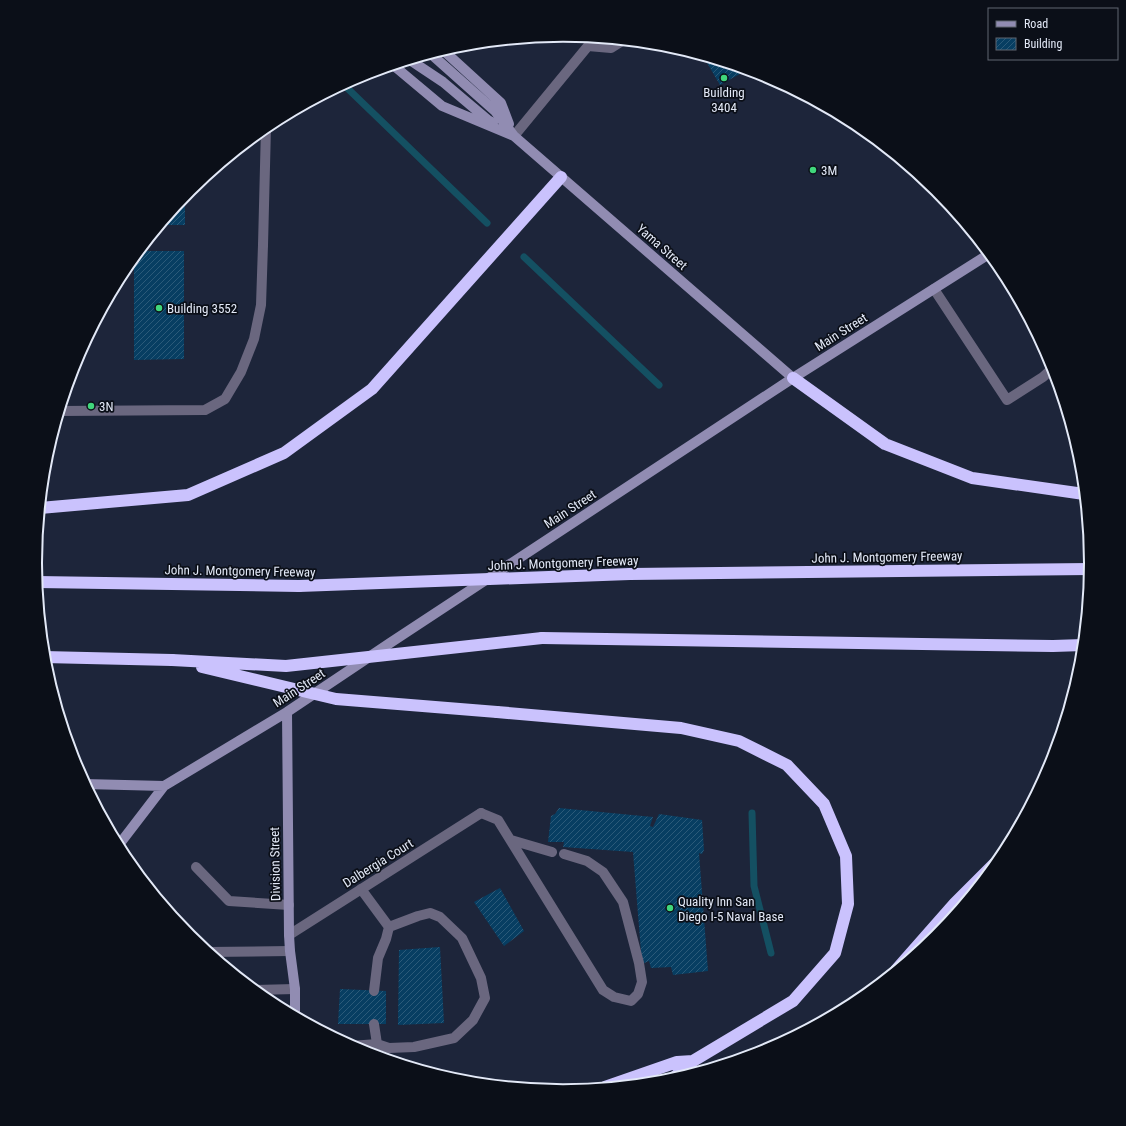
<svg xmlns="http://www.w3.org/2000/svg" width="1126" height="1126" viewBox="0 0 1126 1126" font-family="'Roboto Condensed',sans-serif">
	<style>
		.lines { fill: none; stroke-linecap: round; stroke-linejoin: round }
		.stream { stroke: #145062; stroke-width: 7 }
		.building { fill: url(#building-hatch) }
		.lane { stroke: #6a677f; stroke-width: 10 }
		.street { stroke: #6a677f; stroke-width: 10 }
		.secondary { stroke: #918cb2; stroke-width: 10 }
		.highway { stroke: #cac2fd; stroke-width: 12 }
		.highway-bridge { stroke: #cac2fd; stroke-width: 12 }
		.poi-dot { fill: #40d77c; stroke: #0b0f18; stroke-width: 1.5 }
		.labels { text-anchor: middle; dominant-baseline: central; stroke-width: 3.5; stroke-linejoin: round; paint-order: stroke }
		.poi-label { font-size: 13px; fill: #e3e9f7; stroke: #0b0f18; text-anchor: start }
		.street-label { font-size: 13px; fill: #e3e9f7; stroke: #0b0f18 }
		.rim { fill: none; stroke: #e3e9f7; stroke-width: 2 }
	</style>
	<defs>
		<pattern id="building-hatch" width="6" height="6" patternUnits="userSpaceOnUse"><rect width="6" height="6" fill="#073e62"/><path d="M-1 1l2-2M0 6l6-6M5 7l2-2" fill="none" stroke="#2b5a79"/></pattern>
	</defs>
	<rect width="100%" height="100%" fill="#1d253a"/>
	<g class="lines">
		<path class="stream" d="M344,85L487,223
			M524,257L659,385
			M752,813L754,886L771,953"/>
	</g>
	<path class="building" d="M703,56L707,58L747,70L720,85Z
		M185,195V225H161Z
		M139,251H184V359L134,360V257Z
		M559,808L653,817L650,826L653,827L659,814L702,820L704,850L702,854L699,853L708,971L673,975L671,967L651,968L649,961L642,964L633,852L563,847L564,842H548L551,816L555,814Z
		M500,888L524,931L504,946L474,902Z
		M440,947L444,1023L398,1025L399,950Z
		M340,989L386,991V1024H338Z"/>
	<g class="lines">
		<path class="lane" d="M514,136L588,46L611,48L622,41
			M934,289L1007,400L1043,377L1053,368
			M60,411L205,410L225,399L241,372L254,339L261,305L263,245
			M481,813L498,820L603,990L614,997L631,1001L638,994L642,982L639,963L623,902L603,872L587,861L564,854
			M511,840L552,852
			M196,867L229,901L289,905
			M361,889L389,927L386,939L378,958L374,991
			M208,952L290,951
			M255,990L295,989
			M374,1024L377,1044L389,1048L414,1047L454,1038L473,1020L485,998L481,978L462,938L440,917L430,913L418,916L389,927
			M351,1046L377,1044"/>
		<path class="street" d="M263,245L266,127
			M289,935L481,813"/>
		<path class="secondary" d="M443,50L501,103L509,124
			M431,54L495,111L514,136
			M410,60L443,82L488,120L493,123
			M393,65L442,106L514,136L793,378
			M287,712L289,935L290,951L295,989V1016
			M85,784L164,786
			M118,846L164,786L287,712L390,643L793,378L989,254"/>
		<path class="highway" d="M793,378L885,444L972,478L1084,494
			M40,508L188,495L284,453L372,389L561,177
			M630,574L1090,569
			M37,582L299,586
			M542,638L1053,646L1083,645
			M44,657L172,660
			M497,712L681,728L739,741L787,765L824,804L846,856L848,904L835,953L793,1001L693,1061L672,1079
			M896,970L955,903L1003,855
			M605,1087L677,1062L693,1061"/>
		<path class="highway-bridge" d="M299,586L630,574
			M172,660L286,666L542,638
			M202,667L336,699L497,712"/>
	</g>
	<g class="poi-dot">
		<circle cx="724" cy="78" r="4"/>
		<circle cx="813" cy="170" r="4"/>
		<circle cx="159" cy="308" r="4"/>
		<circle cx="91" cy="406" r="4"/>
		<circle cx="670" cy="908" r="4"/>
	</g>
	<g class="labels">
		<g class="poi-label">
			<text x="724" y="92" text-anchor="middle">Building<tspan x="724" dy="15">3404</tspan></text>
			<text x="821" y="170">3M</text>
			<text x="167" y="308">Building 3552</text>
			<text x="99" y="406">3N</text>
			<text x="678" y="901">Quality Inn San<tspan x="678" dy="15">Diego I-5 Naval Base</tspan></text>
		</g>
		<g class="street-label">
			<text transform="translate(662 247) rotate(41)">Yama Street</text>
			<text transform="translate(841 332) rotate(-32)">Main Street</text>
			<text transform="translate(570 509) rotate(-33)">Main Street</text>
			<text transform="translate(887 557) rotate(-1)">John J. Montgomery Freeway</text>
			<text transform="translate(563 563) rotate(-2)">John J. Montgomery Freeway</text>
			<text transform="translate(240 571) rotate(1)">John J. Montgomery Freeway</text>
			<text transform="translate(299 688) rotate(-33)">Main Street</text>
			<text transform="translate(378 863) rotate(-32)">Dalbergia Court</text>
			<text transform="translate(275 864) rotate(-91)">Division Street</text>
		</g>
	</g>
	<path d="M0 0H1126V1126H0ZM42 563a521 521 0 1 1 1042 0a521 521 0 1 1-1042 0Z" fill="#0b0f18" fill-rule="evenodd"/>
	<path class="rim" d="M42 563a521 521 0 1 1 1042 0a521 521 0 1 1-1042 0Z"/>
	<rect x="988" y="8" width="130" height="52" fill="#0b0f18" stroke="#616671"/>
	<rect x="996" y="21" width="20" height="6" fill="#918cb2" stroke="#616671"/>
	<text x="1024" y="28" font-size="12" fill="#e3e9f7">Road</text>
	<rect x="996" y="38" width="20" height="12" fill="url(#building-hatch)" stroke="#616671"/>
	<text x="1024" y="48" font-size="12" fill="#e3e9f7">Building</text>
</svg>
